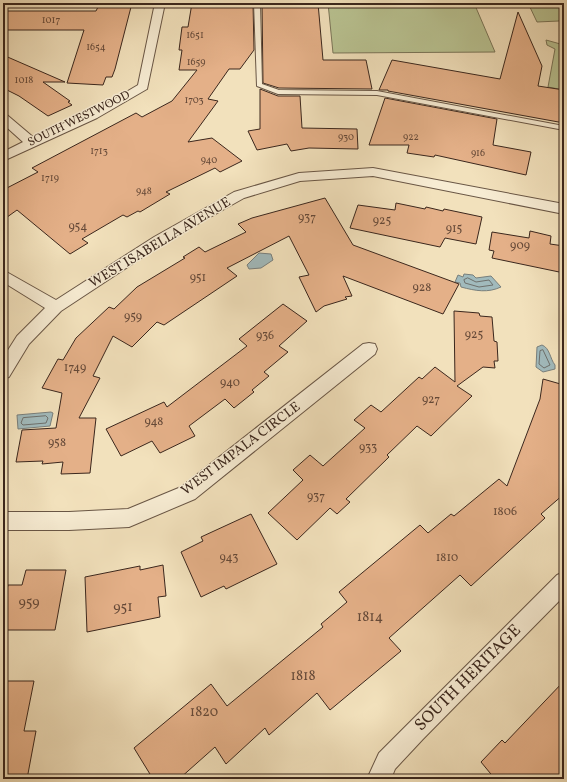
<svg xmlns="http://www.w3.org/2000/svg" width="567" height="782" viewBox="0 0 567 782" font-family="Vollkorn,serif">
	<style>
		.green { fill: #b9c392; stroke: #7a7558 }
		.water { fill: #a1babc; stroke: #787f7c }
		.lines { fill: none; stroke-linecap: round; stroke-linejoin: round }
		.shore { stroke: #6e706c; stroke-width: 1 }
		.building { fill: #e4b088; stroke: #3b271d }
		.service-casing { stroke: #695645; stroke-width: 2 }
		.minor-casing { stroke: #695645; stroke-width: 2 }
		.service { fill: #f7ecd3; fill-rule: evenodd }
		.minor { fill: #f7ecd3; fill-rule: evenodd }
		.labels { text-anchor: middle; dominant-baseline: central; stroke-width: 3; stroke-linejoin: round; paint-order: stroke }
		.far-number-label { font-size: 10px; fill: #654938 }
		.far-street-label { font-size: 12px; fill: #3b271d; stroke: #f7ecd3 }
		.number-label { font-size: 12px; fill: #654938 }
		.street-label { font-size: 14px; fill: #3b271d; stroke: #f7ecd3 }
		.near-number-label { font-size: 14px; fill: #654938 }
		.near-street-label { font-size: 17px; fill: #3b271d; stroke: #f7ecd3 }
	</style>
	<rect width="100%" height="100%" fill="#f2e1bc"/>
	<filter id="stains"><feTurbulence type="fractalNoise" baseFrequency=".005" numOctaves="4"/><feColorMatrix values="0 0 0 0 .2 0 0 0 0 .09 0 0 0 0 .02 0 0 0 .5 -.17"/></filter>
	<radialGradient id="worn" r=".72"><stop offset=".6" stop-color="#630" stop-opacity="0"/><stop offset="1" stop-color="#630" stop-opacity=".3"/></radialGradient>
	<path class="green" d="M328,3H474L495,52L333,53Z
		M528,3H564V10L559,21L537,22Z
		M546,40L564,45V90L548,87L555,49L547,45Z"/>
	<path class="water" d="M259,253L271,254L273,260L261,268L249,269L247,265Z
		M464,274L473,275L476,278L491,276L501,287C488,293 476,291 461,287L460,283L455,282L458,275L463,277Z
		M542,345C550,348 550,359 555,365V369L543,372L536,367L537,347Z
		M51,412L53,413L50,426L18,429L17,415Z"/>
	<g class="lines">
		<path class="shore" d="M468,278L476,282L489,280L493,285L479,287L465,283L464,280Z
			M543,350L550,365L544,368L539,364L540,351Z
			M46,416L48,418L46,423L23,425L21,423L23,418Z"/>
	</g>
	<path class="building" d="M192,3H253L254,50L240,69H229L208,99L218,101L188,142L212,138L242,161L220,172L215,168L166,192L170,194L140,212L138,211L127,217L123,215L82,239L88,243L70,254L17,210L3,220V190L38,172L32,168L136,113L142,117L172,101L197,70H179L182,50H179L182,27H188Z
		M262,3H318L323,60H366L372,89L279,88L263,83Z
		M98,7H131L115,69L112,77H106L103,85L67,83L84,30H3V11H96Z
		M518,12L542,66L538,86L564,90V123L388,91V90H379L392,60L500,79Z
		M3,55L65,82H43L70,101L68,102L72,105L48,116L19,96L3,88Z
		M260,89L278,96H300L302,128L357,129L358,149L309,148L291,151L287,144L257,150L248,131L260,129Z
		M385,98L497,119L493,145L531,152L526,175L435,155L434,157L407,153L409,145H369Z
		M325,198L353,245L459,284L443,314L343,276L352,296L345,297L347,299L324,306L316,312L299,277L309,275L289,236L227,268L237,276L164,325L157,322L132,347L113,336L93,376L100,378L79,418H96L90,473L61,474L63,462L42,464L43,461L16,462L22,430L56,428L62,393L42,388L58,359L63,360L76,338L109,307L114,309L137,287L185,258L183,257L199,247L205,252L246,232L238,224L252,218Z
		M396,203L425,209L426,207L443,211L444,209L482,217L476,244L445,238L440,247L350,228L358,205L395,210Z
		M530,231L551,236L550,244L564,246V273L492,258L494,251L489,250L492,232L529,238Z
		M283,304L307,321L279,346L288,352L264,372L269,376L252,390L254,392L234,408L225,399L189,426L195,436L160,453L152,441L121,456L106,429L164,402L167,407L247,346L239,339Z
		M454,311L479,313L480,316L492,317L494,341L497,342L498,361H494L495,368L483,367L457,386L472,396L431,436L417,426L387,455L389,457L346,499L350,502L337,514L330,508L297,540L268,513L303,480L293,470L310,455L323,466L365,428L354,420L371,405L381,412L419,377L422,379L435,367L455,382Z
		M543,379L564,385V494L541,514L545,518L471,586L460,575L389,638L401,651L330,710L317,693L269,735L265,728L226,764L215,747L179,779H153L134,748L211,684L227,706L323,627L321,624L347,602L339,592L420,525L428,533L451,514L454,516L499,479L507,486L540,399Z
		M251,514L277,564L226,589L224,586L201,597L181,552L203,541L201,537Z
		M163,565L166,596L158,597L160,617L87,632L85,577L140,566V570Z
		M26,570H66L55,630H3V590H7L8,585H22Z
		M3,681H34L24,731H36L27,779H3Z
		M564,681V779H495L481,762L502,740L505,743Z"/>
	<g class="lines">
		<g class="service-casing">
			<path id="service" d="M254,3H260L262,84L279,90L377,91L564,126V130L377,95L278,94L257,86Z"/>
		</g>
		<g class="minor-casing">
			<path id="minor" d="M155,3H165L147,89L97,118L3,161V152L23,142L3,124V114L7,115L33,137L106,104L138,85Z
				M373,168L564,204V214L373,176L300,181L244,198L164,243L61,311L29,344L9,377L3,379V358L17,336L45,308L3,282V270L56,300L154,237L234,192L299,173Z
				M369,343L375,344L377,349L375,354L195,499L129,527L69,530H3V512H69L128,509L181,487L363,344Z
				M564,572V596L423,739L395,769L391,779H367L379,753L557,575Z"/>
		</g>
		<use href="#service" class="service"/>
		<use href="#minor" class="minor"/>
	</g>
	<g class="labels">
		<g class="far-number-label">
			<text x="51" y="20">1017</text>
			<text x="195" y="35">1651</text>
			<text x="96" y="47">1654</text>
			<text x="196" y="62">1659</text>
			<text x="24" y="80">1018</text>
			<text x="194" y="100">1703</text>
			<text x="346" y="137">930</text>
			<text x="411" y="137">922</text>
			<text x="99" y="151">1713</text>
			<text x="478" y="153">916</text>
			<text x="209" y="160">940</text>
			<text x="50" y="178">1719</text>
			<text x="144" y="191">948</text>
		</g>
		<g class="far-street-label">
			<text transform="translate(79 119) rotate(-26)">SOUTH WESTWOOD</text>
		</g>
		<g class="number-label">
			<text x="307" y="218">937</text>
			<text x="382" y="221">925</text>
			<text x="78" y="227">954</text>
			<text x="454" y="229">915</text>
			<text x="520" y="246">909</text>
			<text x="198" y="278">951</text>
			<text x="422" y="288">928</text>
			<text x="133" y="317">959</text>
			<text x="474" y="335">925</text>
			<text x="265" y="336">936</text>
			<text x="75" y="368">1749</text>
			<text x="230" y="383">940</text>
			<text x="431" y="400">927</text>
			<text x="154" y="422">948</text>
			<text x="57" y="443">958</text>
			<text x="368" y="448">933</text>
			<text x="316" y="497">937</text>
			<text x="505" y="512">1806</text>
			<text x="229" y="558">943</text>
			<text x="447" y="558">1810</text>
		</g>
		<g class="street-label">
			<text transform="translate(160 243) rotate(-31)">WEST ISABELLA AVENUE</text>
			<text transform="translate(241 449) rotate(-37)">WEST IMPALA CIRCLE</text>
		</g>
		<g class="near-number-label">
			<text x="29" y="602">959</text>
			<text x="123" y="607">951</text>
			<text x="370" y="617">1814</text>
			<text x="303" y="676">1818</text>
			<text x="204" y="712">1820</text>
		</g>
		<g class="near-street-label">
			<text transform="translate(468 678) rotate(-45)">SOUTH HERITAGE</text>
		</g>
	</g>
	<rect width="567" height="782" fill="none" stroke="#f2e1bc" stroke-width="16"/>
	<rect x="4" y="4" width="559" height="774" fill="none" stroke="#3b271d" stroke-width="2"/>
	<rect x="8" y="8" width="551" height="766" fill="none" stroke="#3b271d"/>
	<rect width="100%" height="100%" filter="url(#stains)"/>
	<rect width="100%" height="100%" fill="url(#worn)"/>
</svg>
